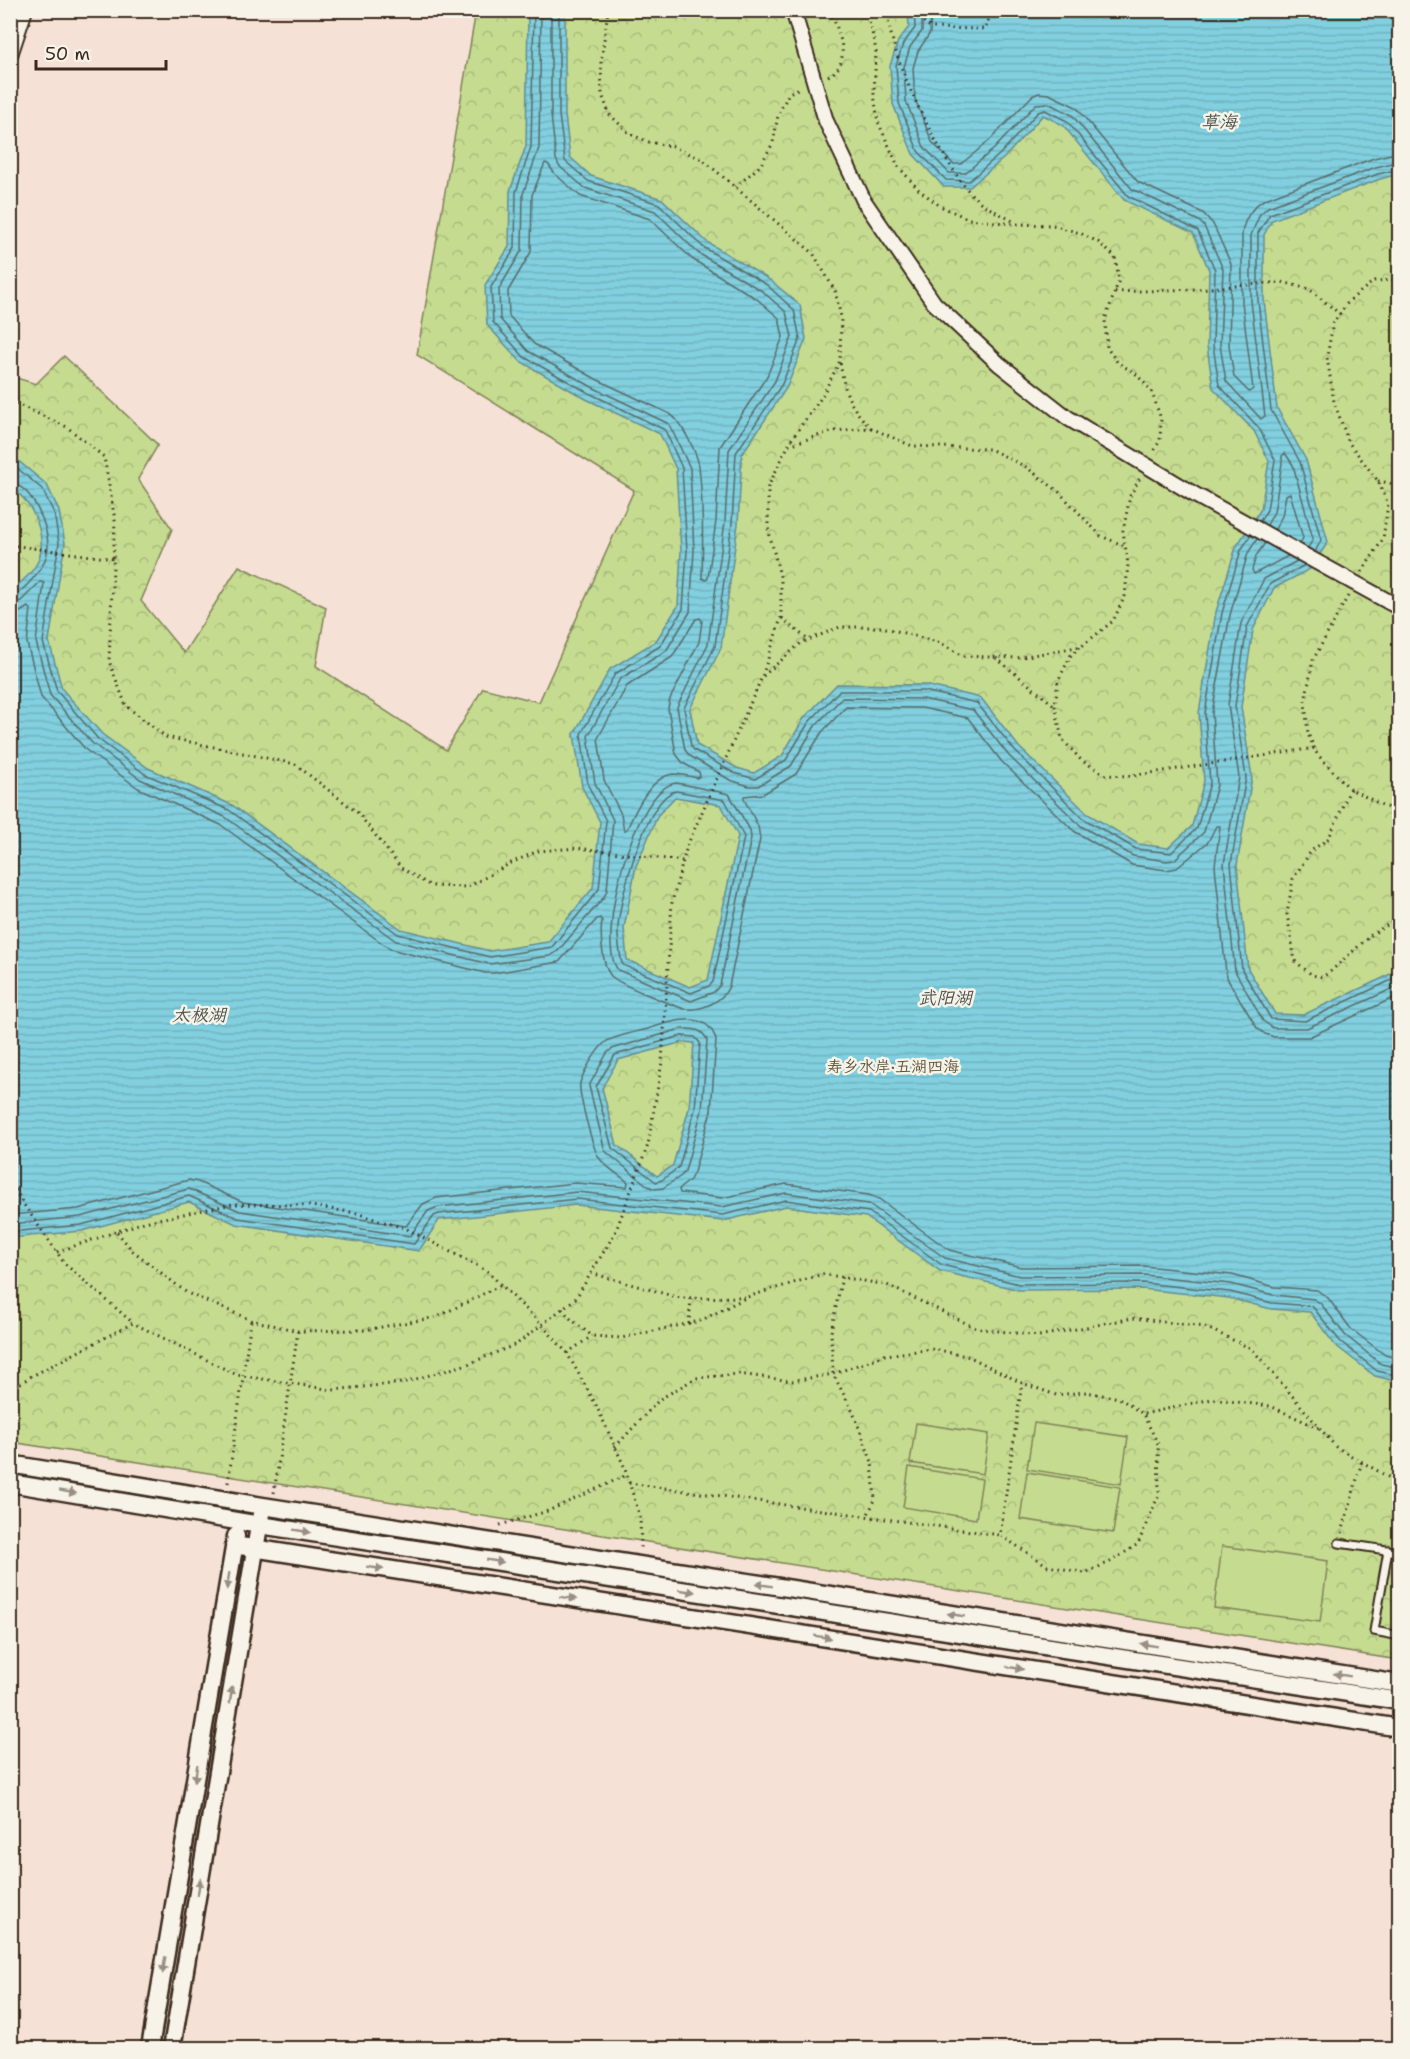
<svg xmlns="http://www.w3.org/2000/svg" width="1410" height="2059" viewBox="0 0 1410 2059" font-family="'Shantell Sans','LXGW WenKai TC',sans-serif">
	<style>
		.park { fill: url(#park-crowns); stroke: #808257; stroke-width: 1.5 }
		.pitch { fill: #c4db90; stroke: #808257; stroke-width: 1.5 }
		.water { fill: url(#water-rules); stroke: #658d92; stroke-width: 1.5; fill-rule: evenodd }
		.lines { fill: none; stroke-linecap: round; stroke-linejoin: round }
		.shore { stroke: #576c6b; stroke-width: 1.5 }
		.service-casing { stroke: #3b2a1e; stroke-width: 11 }
		.minor-casing { stroke: #3b2a1e; stroke-width: 18 }
		.tertiary-casing { stroke: #3b2a1e; stroke-width: 21 }
		.path { stroke: #3b2a1e; stroke-width: 3; stroke-dasharray: 1.5 4.5; stroke-linecap: butt }
		.service { stroke: #f7f3e8; stroke-width: 7 }
		.minor { stroke: #f7f3e8; stroke-width: 14 }
		.tertiary { stroke: #f7f3e8; stroke-width: 16 }
		.oneway { fill: #998e83 }
		.labels { text-anchor: middle; dominant-baseline: central; stroke-width: 5; stroke-linejoin: round; paint-order: stroke }
		.park-label { font-size: 16px; fill: #5d563a; stroke: #f7f3e8 }
		.water-label { font-size: 18px; font-style: italic; fill: #4c534e; stroke: #f7f3e8 }
	</style>
	<defs>
		<pattern id="park-crowns" width="20" height="18" patternUnits="userSpaceOnUse" patternTransform="scale(1.5)"><rect width="20" height="18" fill="#c4db90"/><path d="M2 6a3 3 0 1 1 6 0M12 15a3 3 0 1 1 6 0" fill="none" stroke="#a9bc7c"/></pattern>
		<pattern id="water-rules" width="6" height="5" patternUnits="userSpaceOnUse" patternTransform="scale(1.5)"><rect width="6" height="5" fill="#81cfdf"/><path d="M0 2.5h6" fill="none" stroke="#70b2bf"/></pattern>
	</defs>
	<rect width="100%" height="100%" fill="#f5e1d6"/>
	<filter id="ink" filterUnits="userSpaceOnUse"><feTurbulence type="fractalNoise" baseFrequency=".0167" numOctaves="2"/><feDisplacementMap in="SourceGraphic" scale="12" xChannelSelector="R" yChannelSelector="G"/><feConvolveMatrix kernelMatrix="1 2 1 2 8 2 1 2 1" color-interpolation-filters="sRGB"/></filter>
	<g filter="url(#ink)">
		<path class="park" d="M476,11H1399V1660L11,1442L10,376L36,384L64,356L158,445L138,479L172,529L141,601L184,653L239,566L326,607L316,666L446,750L483,688L539,702L634,490L417,355Z"/>
		<path class="pitch" d="M916,1423L989,1434L983,1474L910,1463Z
			M1034,1423L1128,1437L1121,1484L1027,1469Z
			M909,1467L982,1479L976,1519L903,1507Z
			M1027,1472L1120,1487L1113,1533L1020,1519Z
			M1222,1546L1328,1561L1320,1622L1214,1608Z"/>
		<path class="water" d="M528,11H565V115L570,157L591,176L662,199L707,242L770,280L800,305L806,339L787,387L742,454L738,524L721,648L690,709L697,745L737,768L754,773L782,756L804,718L837,684L925,685L981,698L1019,747L1088,814L1138,844L1168,848L1192,826L1204,781L1199,713L1216,612L1236,547L1261,509L1269,461L1254,431L1213,388L1207,346L1209,270L1193,233L1124,200L1063,125L1043,115L1004,158L970,187H944L913,154L893,104L890,66L898,41L909,27L908,11H1399V174L1380,179L1272,220L1264,235V300L1277,408L1306,460L1328,542L1310,569L1274,588L1253,630L1241,707L1252,777L1237,865L1248,969L1275,1014L1303,1015L1383,978L1399,969V1382L1375,1376L1335,1345L1310,1312L1271,1309L1229,1298L1142,1289L1019,1290L940,1271L866,1217L786,1206L723,1221L576,1205L439,1220L419,1251L236,1224L189,1202L82,1231L11,1238L10,592C20,583 33,573 38,561C48,537 32,500 11,488L10,454L47,485L59,511L65,543L49,641L62,689L102,734L148,768L232,805L401,929L490,951L548,942L593,888L600,822L582,787L574,734L610,669L656,641L678,606L681,551L676,469L660,434L586,399L520,361L487,325L485,285L509,247L510,191L526,146ZM675,797L721,805L738,836L708,980L690,987L627,960L624,928L636,866L658,815ZM683,1042L694,1043L689,1108L673,1165L657,1176L617,1145L602,1088L618,1060Z"/>
		<g class="lines">
			<path class="shore" d="M551,10V115L556,159L559,166L585,188L655,211L698,253L762,291L786,312L792,337L775,381L729,450L725,522L708,644L677,707L685,750L690,756L730,780L749,786H758L791,766L815,726L842,698L923,699L973,710L1009,756L1081,826L1133,856L1167,861L1174,860L1204,832L1217,785L1212,713L1230,615L1248,553L1257,539
				M559,10V115L565,161L588,181L659,204L703,247L767,285L794,310L800,339L782,384L736,453L732,523L715,646L684,708L691,746L694,750L734,773L755,779L786,760L809,722L839,691H924L977,703L1015,751L1084,819L1136,849L1171,853L1197,828L1210,783L1205,713L1222,613L1241,550L1251,535
				M914,10L915,28L903,44L896,66L899,103L918,151L946,180L969,181L1000,154L1038,112L1045,110L1067,121L1128,196L1198,231L1215,270L1213,345L1219,385L1259,428L1275,460L1267,510L1260,521
				M922,10V31L910,47L904,67L906,101L924,147L949,173H965L994,149L1036,104L1048,103L1072,115L1132,189L1199,221L1204,226L1223,269L1220,345L1226,381L1261,419L1265,416L1251,301V235L1260,214L1268,207L1376,167L1400,161
				M931,10L930,33L918,51L913,68L915,99L932,142L953,164H961L988,142L1032,96L1039,93L1049,94L1076,107L1138,182L1203,213L1213,224L1231,264L1229,345L1234,377L1249,392L1253,389L1242,302V235C1243,221 1252,206 1265,199L1374,158L1400,152
				M545,163L548,164L555,174L580,196L650,219L692,259L757,299L779,318L783,337L767,376L720,447L716,521L708,578L706,580L702,578C703,544 703,500 699,466C697,453 681,421 670,414L596,379L534,344L509,316L508,291L531,252L532,195Z
				M10,462L42,489L54,513L59,543L43,642L57,691L98,739L145,774L229,810L398,934L490,957L552,947L599,889L606,821L588,785L581,734L615,674L660,646L683,609L687,551L682,468L665,430L589,393L524,357L493,322L491,287L515,248L516,192L531,147L534,10
				M10,483C33,486 48,527 48,547C47,562 38,573 29,583C23,589 18,595 10,596
				M1267,525L1274,512L1282,463V456L1285,453L1293,465L1313,539L1308,548
				M1275,529L1282,516L1286,495L1290,493L1303,538L1300,544
				M1265,543L1256,556L1252,570L1254,574L1288,556
				M1315,552L1321,540L1300,462L1271,410L1258,301V233L1270,214L1378,174L1400,169
				M1297,561L1264,579L1241,623L1228,705L1239,777L1224,864L1235,971L1263,1021L1273,1028H1307L1400,985
				M1305,565L1270,584L1247,627L1235,706L1246,777L1231,864L1242,970L1271,1019L1305,1021L1400,976
				M10,604L21,601L40,582L44,583L36,642L50,695L92,743L140,779L225,817L396,941L489,964L550,956L558,951L604,897L607,890L613,820L595,783L588,736L620,679L666,651L690,612L694,551L690,468L669,424L592,387L528,351L500,319L499,289L522,250L523,194L539,148L541,10
				M10,613L20,612L28,607L31,609L27,643L41,697L86,750L138,788L221,825L390,949L485,973H494L559,962L597,919L600,918L602,921C600,934 602,966 611,976C620,985 670,1004 684,1009C701,1011 723,1002 729,986L760,839L758,826L744,799V796L763,794L796,774L822,732L846,707L922,708L968,718L1002,762L1074,831L1132,865L1166,870L1177,868L1208,842L1216,826H1220L1215,866L1226,973L1228,980L1257,1028L1265,1034L1274,1037H1309L1400,995
				M700,618L702,621L699,642L670,699L668,708L676,754L683,763L699,772L700,776L697,778C689,776 681,774 673,774C650,777 635,811 627,829L624,831L621,814L604,780L598,738L627,686L672,657L696,619Z
				M677,783L729,794L750,830L751,838L720,985L714,992L691,1001L618,970C594,940 635,785 677,783Z
				M676,791L725,800L744,837L713,982L709,986L691,993L623,965L621,960C620,950 617,938 618,928C619,900 646,797 676,791Z
				M681,1029C692,1029 702,1028 707,1040L702,1110L685,1171L681,1176L663,1188L655,1189L648,1186L605,1151L589,1086L607,1053L612,1049Z
				M681,1036L695,1037L700,1043L695,1109L679,1167L662,1180L656,1182L612,1148L596,1087L615,1055Z
				M10,1215L78,1209L189,1180L198,1182L243,1202L406,1226L423,1204L436,1198L575,1183L627,1187L628,1182C619,1175 607,1168 600,1159C593,1151 578,1092 580,1083C583,1072 598,1047 607,1041C620,1035 634,1032 648,1029C670,1022 707,1008 716,1040L711,1111L694,1172L690,1180L679,1189L680,1193L722,1198L786,1184L869,1195L879,1199L949,1250L1021,1267L1144,1266L1232,1275L1275,1287L1317,1290L1328,1298L1351,1329L1385,1355L1400,1359
				M10,1224L80,1217L189,1189L240,1211L410,1236L428,1211L438,1207L577,1192L722,1207L786,1193L869,1204L945,1258L1020,1276L1143,1275L1231,1284L1273,1295L1314,1299L1321,1304L1345,1335L1381,1364L1400,1368
				M10,1232L81,1225L189,1196L238,1218L414,1244L434,1216L439,1214L577,1199L723,1215L786,1200L869,1212L942,1265L1019,1284L1143,1283L1230,1292L1272,1303L1312,1306L1340,1341L1377,1371L1400,1376"/>
			<g class="service-casing">
				<path id="service" d="M1339,1543L1400,1552
					M1388,1550L1374,1631L1400,1636"/>
			</g>
			<g class="minor-casing">
				<path id="minor" d="M793,10L826,121L864,201L934,303L999,364L1068,418L1197,496L1400,608
					M10,55L25,10"/>
			</g>
			<g class="tertiary-casing">
				<path id="tertiary" d="M10,1464L263,1506L1400,1684
					M10,1483L260,1525L1400,1701
					M234,1545L1400,1728
					M150,2048L236,1536
					M172,2048L261,1514"/>
			</g>
			<path class="path" d="M867,10L876,50L874,94L878,122L898,166L918,189L940,206L969,219L1013,224L1052,225L1080,233L1098,242L1115,257L1119,280L1105,320L1107,348L1118,363L1135,373L1151,390L1161,419L1160,440L1153,453
				M888,10C887,55 942,163 973,196C984,207 1003,215 1016,223
				M910,10L931,28L985,29L992,10
				M828,76C854,64 838,30 830,10
				M735,187L760,166L773,143L778,115L789,93L800,88
				M1115,292L1197,289L1282,282L1309,289L1340,314
				M10,401L67,427L104,457L115,520L109,661L126,706L166,737L295,764L358,813L401,868L431,886L468,887L511,863L538,851L578,848L683,861
				M871,428L912,446L990,449L1026,467L1058,491L1101,536L1125,546
				M789,445L833,431L871,428C848,405 845,393 840,362
				M1378,481L1400,485
				M1397,484L1400,477
				M10,545L114,559
				M1362,572L1383,539L1388,504L1378,481L1349,443L1334,402L1327,357L1333,323L1349,301L1374,281L1400,280
				M1348,596L1313,660L1305,702L1308,734L1317,754L1350,789L1390,809H1400
				M782,618L808,640
				M1080,647L1071,655L1058,681L1055,706L1062,739L1081,760L1106,775L1131,776L1315,748
				M996,658L1055,706
				M763,676L801,643L840,627H882L941,643L963,656L1017,658L1082,646L1113,621L1125,596L1128,565L1123,531L1130,496L1140,478
				M1350,789L1329,838L1311,851L1293,879L1287,914L1295,961L1312,975L1322,977L1330,972L1371,935L1400,917
				M10,1179L22,1202L65,1264L133,1323
				M117,1232L132,1250L187,1293L251,1320L298,1331L365,1330L437,1317L501,1285
				M57,1252L144,1222L233,1204L305,1205L356,1213L407,1229L487,1271L542,1325L567,1353L595,1403L624,1466L640,1517L641,1549
				M591,1273L680,1298L745,1297
				M842,1277L831,1332L833,1374L853,1412L872,1462L875,1500L867,1516
				M562,1309L571,1319L592,1336L621,1338L700,1321L747,1297L823,1274L887,1285L976,1328L1039,1336L1133,1318L1205,1327L1252,1349L1336,1447L1390,1478L1400,1480
				M689,1324L691,1298
				M567,1353L592,1336
				M10,1380L21,1381
				M10,1390L30,1377L133,1323L237,1375L333,1390L402,1383L468,1364L517,1344L576,1298L615,1233L648,1145L662,1062L672,902L687,846L762,677L781,618V580L768,528V487L791,440L821,398L840,361L841,317L835,291L813,253L702,159L674,147L649,142L630,134L610,115L602,95L601,62L608,10
				M1144,1414L1212,1399L1270,1406L1319,1428
				M615,1447L660,1399L696,1378L739,1374L792,1381L833,1374L885,1355L934,1349L970,1357L1022,1383L1056,1395L1086,1392L1119,1398L1143,1414L1158,1444L1159,1494L1138,1544L1110,1562L1085,1573L1048,1566L1000,1535
				M228,1483L251,1320
				M629,1483L1000,1535L1022,1383
				M274,1493L298,1331
				M500,1525L548,1511L627,1475
				M1342,1533L1362,1461"/>
			<use href="#service" class="service"/>
			<use href="#minor" class="minor"/>
			<use href="#tertiary" class="tertiary"/>
		</g>
		<defs><path id="oneway-solid" d="M-6-.8H1V-3.2L6.5 0L1 3.2V.8H-6Z" transform="scale(1.5)"/></defs>
		<g class="oneway">
			<use href="#oneway-solid" transform="translate(68 1492) rotate(10)"/>
			<use href="#oneway-solid" transform="translate(302 1531) rotate(9)"/>
			<use href="#oneway-solid" transform="translate(495 1561) rotate(9)"/>
			<use href="#oneway-solid" transform="translate(375 1568) rotate(9)"/>
			<use href="#oneway-solid" transform="translate(228 1581) rotate(99)"/>
			<use href="#oneway-solid" transform="translate(764 1585) rotate(-171)"/>
			<use href="#oneway-solid" transform="translate(687 1591) rotate(9)"/>
			<use href="#oneway-solid" transform="translate(568 1598) rotate(9)"/>
			<use href="#oneway-solid" transform="translate(956 1615) rotate(-171)"/>
			<use href="#oneway-solid" transform="translate(823 1637) rotate(9)"/>
			<use href="#oneway-solid" transform="translate(1149 1645) rotate(-171)"/>
			<use href="#oneway-solid" transform="translate(1015 1668) rotate(9)"/>
			<use href="#oneway-solid" transform="translate(1342 1675) rotate(-171)"/>
			<use href="#oneway-solid" transform="translate(231 1695) rotate(-81)"/>
			<use href="#oneway-solid" transform="translate(196 1773) rotate(99)"/>
			<use href="#oneway-solid" transform="translate(199 1887) rotate(-81)"/>
			<use href="#oneway-solid" transform="translate(164 1965) rotate(99)"/>
		</g>
	</g>
	<g class="labels">
		<g class="park-label">
			<text x="893" y="1066">寿乡水岸·五湖四海</text>
		</g>
		<g class="water-label">
			<text x="1219" y="122">草海</text>
			<text x="945" y="998">武阳湖</text>
			<text x="199" y="1015">太极湖</text>
		</g>
	</g>
	<rect width="1410" height="2059" fill="none" stroke="#f7f3e8" stroke-width="36"/>
	<rect x="18" y="18" width="1374" height="2023" fill="none" stroke="#3b2a1e" stroke-width="2" filter="url(#ink)"/>
	<path d="M36 60v9h130v-9" fill="none" stroke="#3b2a1e" stroke-width="3"/>
	<text x="45" y="60" font-size="18" fill="#3b2a1e" stroke="#f7f3e8" stroke-width="4.5" paint-order="stroke">50 m</text>
</svg>
